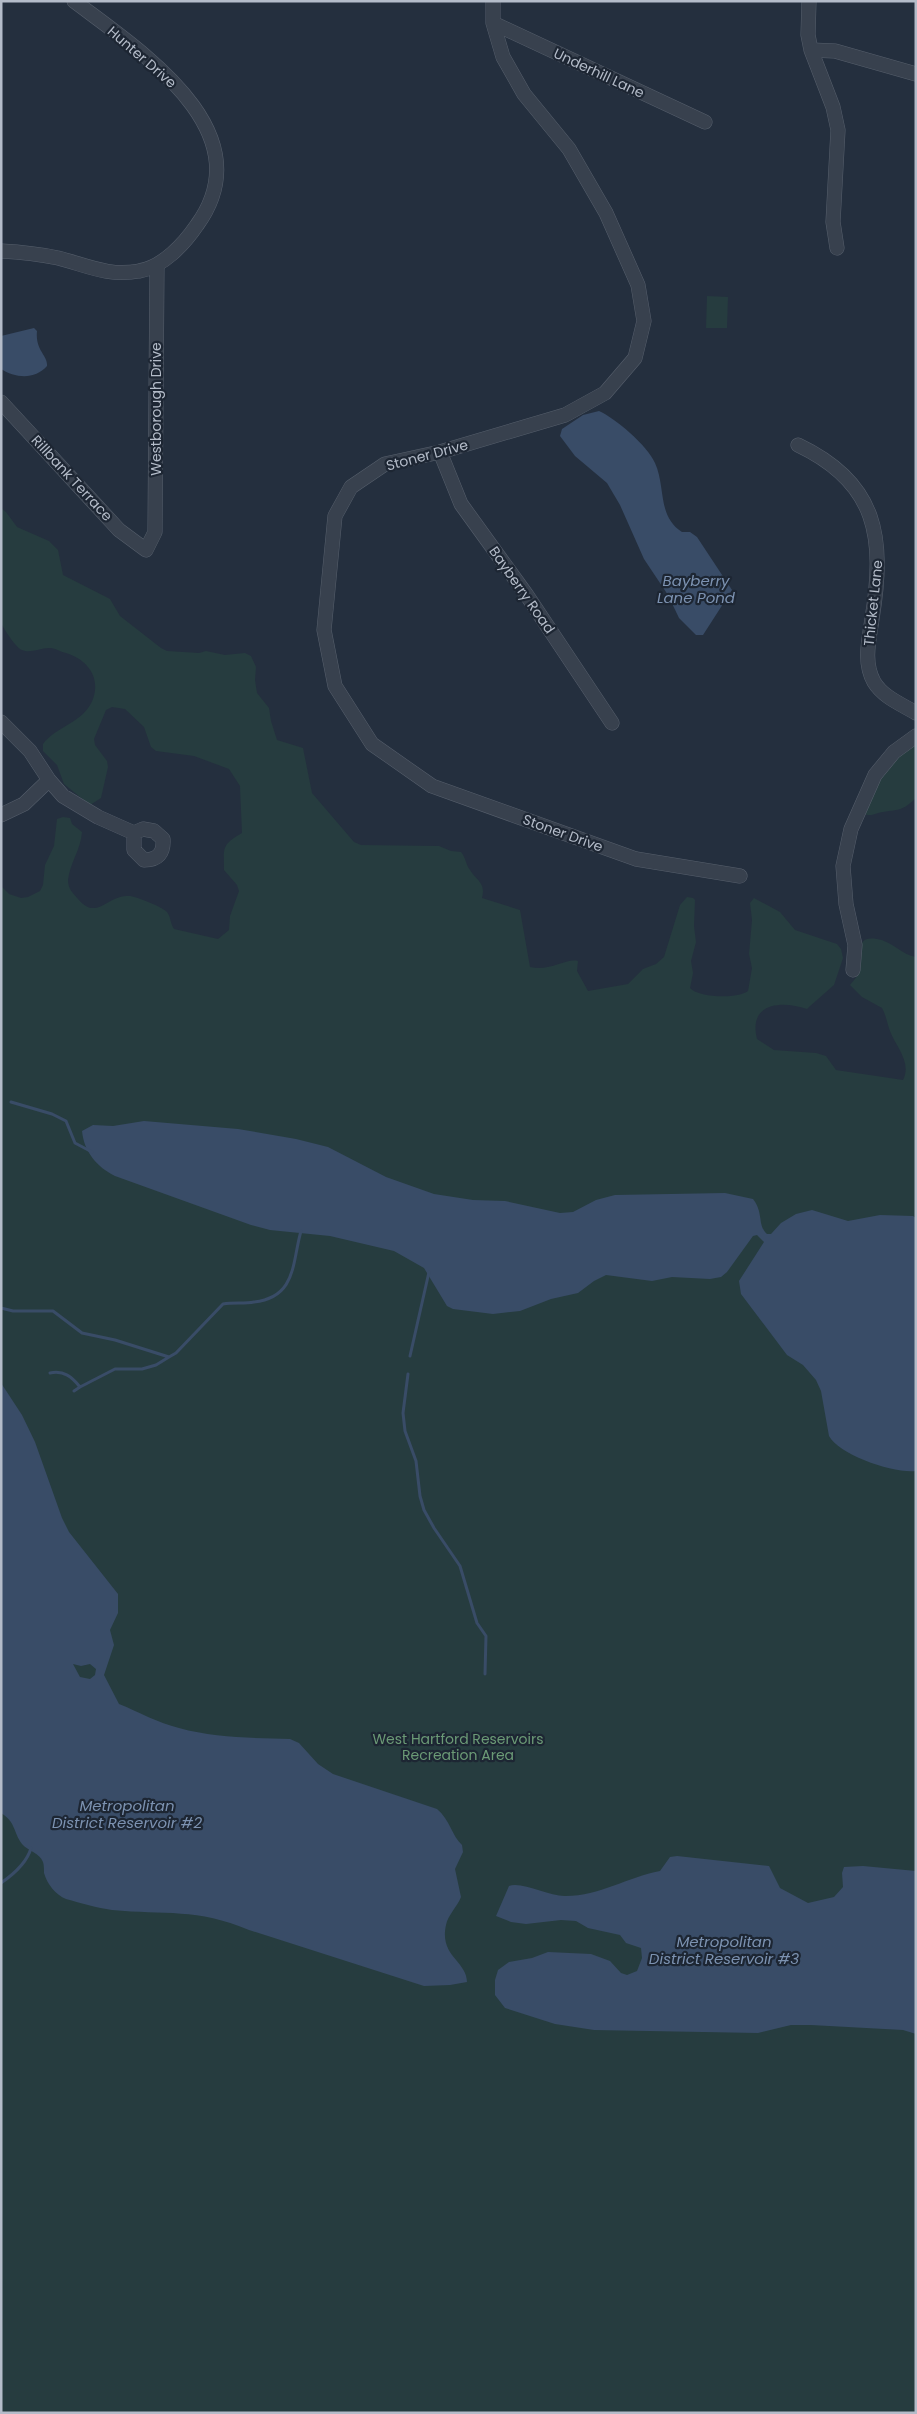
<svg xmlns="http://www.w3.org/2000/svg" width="917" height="2414" viewBox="0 0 917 2414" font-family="Poppins,sans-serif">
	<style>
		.green { fill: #263c3f }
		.water { fill: #394c67; fill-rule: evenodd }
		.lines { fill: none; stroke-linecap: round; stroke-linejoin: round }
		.stream { stroke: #394c67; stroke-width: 3 }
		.minor-casing { stroke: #565f6c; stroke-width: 15 }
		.minor { stroke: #38414e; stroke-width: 14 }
		.labels { text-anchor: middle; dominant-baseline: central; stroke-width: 4.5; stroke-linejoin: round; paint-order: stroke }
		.street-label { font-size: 14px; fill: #b4bcc9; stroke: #1d2633 }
		.park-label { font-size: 14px; fill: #6b9a76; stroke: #1d2633 }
		.water-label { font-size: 15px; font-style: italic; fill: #7c92b1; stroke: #1d2633 }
	</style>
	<rect width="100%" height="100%" fill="#242f3e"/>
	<path class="green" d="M707,296L728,297L727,328H706Z
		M1,508L6,512L17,527L49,541L58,550L63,575L110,599L120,616L161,648L167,651L199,653L206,651L225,655L245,653L251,656L256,667L255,680L257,693L269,708L271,721L277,740L303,748L312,793L354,842L361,845L439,846L451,851L461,852C466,858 466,865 470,870C477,881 486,883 482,898L520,910L530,967C550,972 565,958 578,961L577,971L588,991L628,984L643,969L656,964L664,957L680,905L687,897L693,898L695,900L694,926L696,942L691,961L693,973L690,988C699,998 738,999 748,991L752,968L749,954L752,920L750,903L754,898L780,912L795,930L837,944L841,949L843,958L834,985L809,1007L807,1009C781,1000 748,1003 757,1039L774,1050L816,1053L826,1056L836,1070L903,1080C912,1062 896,1047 890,1031C887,1023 886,1015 882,1008L862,997L850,985C854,980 859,975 860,969C862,956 853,935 877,939C892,941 902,955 916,957V2413H1V886L9,894L21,898L28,897L40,891L43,885L45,865L54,846L57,819L63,817L70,818L72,824L82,832C81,849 70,863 68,880C68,889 73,893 78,899C97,922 108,894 129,896C135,896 163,907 167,912C171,917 170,923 174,929L218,939L229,930L230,916L239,891L237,885L224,870C224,848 221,845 242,833L240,786L229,769L194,756L156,751L151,747L144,727L125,709L112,707L106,710L94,739L95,745L107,761L108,767L101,798L90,805L64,784L57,765L43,751V744C56,726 84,723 93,699C101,676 86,659 66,653C61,652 57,649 51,648C41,647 31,654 22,650C16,648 4,629 1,623C0,618 1,606 1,600C1,570 1,539 1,508Z
		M916,742V798C902,811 901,809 883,812C875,813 872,817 864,814L885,767Z"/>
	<path class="water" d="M34,328L37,331C35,351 48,355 47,366C35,380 15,378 1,369V336Z
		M599,411C615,418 648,446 655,463C666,487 657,516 682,532H690L697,537L732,590L703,635H696L679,618L668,595L644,559L620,505L607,483L575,456L560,436L562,429L583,415Z
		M144,1121L238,1129L296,1139L328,1147L386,1177L434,1194L473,1200L505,1201L560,1213L573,1212L596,1200L615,1195L725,1193L753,1199C764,1213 757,1225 767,1234H771L781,1223L796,1214L812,1210L848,1221L880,1215L913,1216L916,1218V1471C895,1474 839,1455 829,1436L821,1391L816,1380L803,1365L787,1355L741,1294L739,1281L764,1242L757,1235L753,1236L727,1272L721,1277L710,1279L672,1277L652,1281L606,1275L594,1281L578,1293L551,1299L520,1311L493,1314L453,1309L447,1306L424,1268L394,1251L330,1236L270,1230L251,1225L115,1176C97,1167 84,1152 82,1131L93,1125L113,1126Z
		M1,1383L22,1415L35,1442L62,1518L69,1532L118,1594V1613L110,1630L114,1645L104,1675L119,1704C139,1712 158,1723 179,1728C215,1738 254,1738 290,1739L299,1743L318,1764L333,1774L437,1809C450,1820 452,1836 462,1845L463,1852L455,1869L461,1897C457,1907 448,1915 446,1925C439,1956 467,1961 467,1982L450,1985L424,1986L249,1930C197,1908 165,1915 112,1910C97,1908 81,1903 66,1899C56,1895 47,1884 44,1873C44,1870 44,1865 43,1862C40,1853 28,1851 22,1844C13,1832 16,1822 1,1813ZM73,1664L81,1666L90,1664L96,1669L95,1675L90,1679L80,1677Z
		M677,1856L769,1866L780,1888L808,1903L834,1897L843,1887L842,1873L844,1867L863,1866L916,1871V2034L903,2030L811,2025H791L758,2033L594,2030L555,2024L505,2008L495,1995V1980L498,1970L509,1962L532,1958L548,1952L591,1954L610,1961L621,1973L627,1975L637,1971L642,1958L641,1948L626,1943L620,1935L588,1928L576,1921L561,1920L526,1924L511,1922L496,1916L509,1886C522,1881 550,1897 566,1896C599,1896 628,1877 660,1871L670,1857Z"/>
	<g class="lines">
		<path class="stream" d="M11,1102L52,1114L66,1121L75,1143L92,1152
			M1,1308L13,1311H53L82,1333L115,1340L169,1357L176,1353L223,1304C234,1302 244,1304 254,1302C297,1297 292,1262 301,1231
			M410,1356L429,1272
			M50,1373C64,1370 72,1377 80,1387L115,1369H142L156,1365L169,1357
			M408,1374L403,1413L405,1431L416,1461L420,1496L424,1510L434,1528L460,1566L477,1623L486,1636L485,1674
			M74,1391L80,1387
			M1,1883C14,1874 27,1863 31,1848"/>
		<g class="minor-casing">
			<path id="minor" d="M493,1V23L503,57L524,94L569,149L606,213L638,285L644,321L635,358L605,393L565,415L440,452L385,464L351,487L335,516L324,630L335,686L372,744L432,786L636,859L740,876
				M809,1L808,35L811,50L833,107L838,130L833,222L837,248
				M493,23L705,122
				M811,50L835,51L916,74
				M1,251C20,252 39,254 58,258C86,265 109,277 139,271C163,267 184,244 197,225C265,131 140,51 74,1
				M1,402L119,530L146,550L155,532L157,265
				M798,445C878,483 885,538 872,619C869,640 863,662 874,682C883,697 901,704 916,713
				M440,452L461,504L526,594L612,723
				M1,722L30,751L49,780L63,796L98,817L134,833
				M1,815L24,804L49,780
				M143,829L154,831L163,839C164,853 158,860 144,860L134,850V833Z
				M853,970L855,945L846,904L843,866L851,829L875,775L894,752L916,736"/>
		</g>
		<use href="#minor" class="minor"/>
	</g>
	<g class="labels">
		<g class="street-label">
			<text transform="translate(142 57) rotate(41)">Hunter Drive</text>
			<text transform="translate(599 73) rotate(25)">Underhill Lane</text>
			<text transform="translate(156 409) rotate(-90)">Westborough Drive</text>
			<text transform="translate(427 455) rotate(-15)">Stoner Drive</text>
			<text transform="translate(72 478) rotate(47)">Rillbank Terrace</text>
			<text transform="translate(522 590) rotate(55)">Bayberry Road</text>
			<text transform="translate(873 603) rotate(-84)">Thicket Lane</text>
			<text transform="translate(563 833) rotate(20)">Stoner Drive</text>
		</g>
		<g class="park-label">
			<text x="458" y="1739">West Hartford Reservoirs<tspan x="458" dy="16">Recreation Area</tspan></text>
		</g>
		<g class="water-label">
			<text x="696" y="580">Bayberry<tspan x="696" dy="17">Lane Pond</tspan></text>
			<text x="127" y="1805">Metropolitan<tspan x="127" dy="17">District Reservoir #2</tspan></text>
			<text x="724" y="1941">Metropolitan<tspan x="724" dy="17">District Reservoir #3</tspan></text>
		</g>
	</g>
	<rect width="917" height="2414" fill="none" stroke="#b4bcc9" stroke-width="5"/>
</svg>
